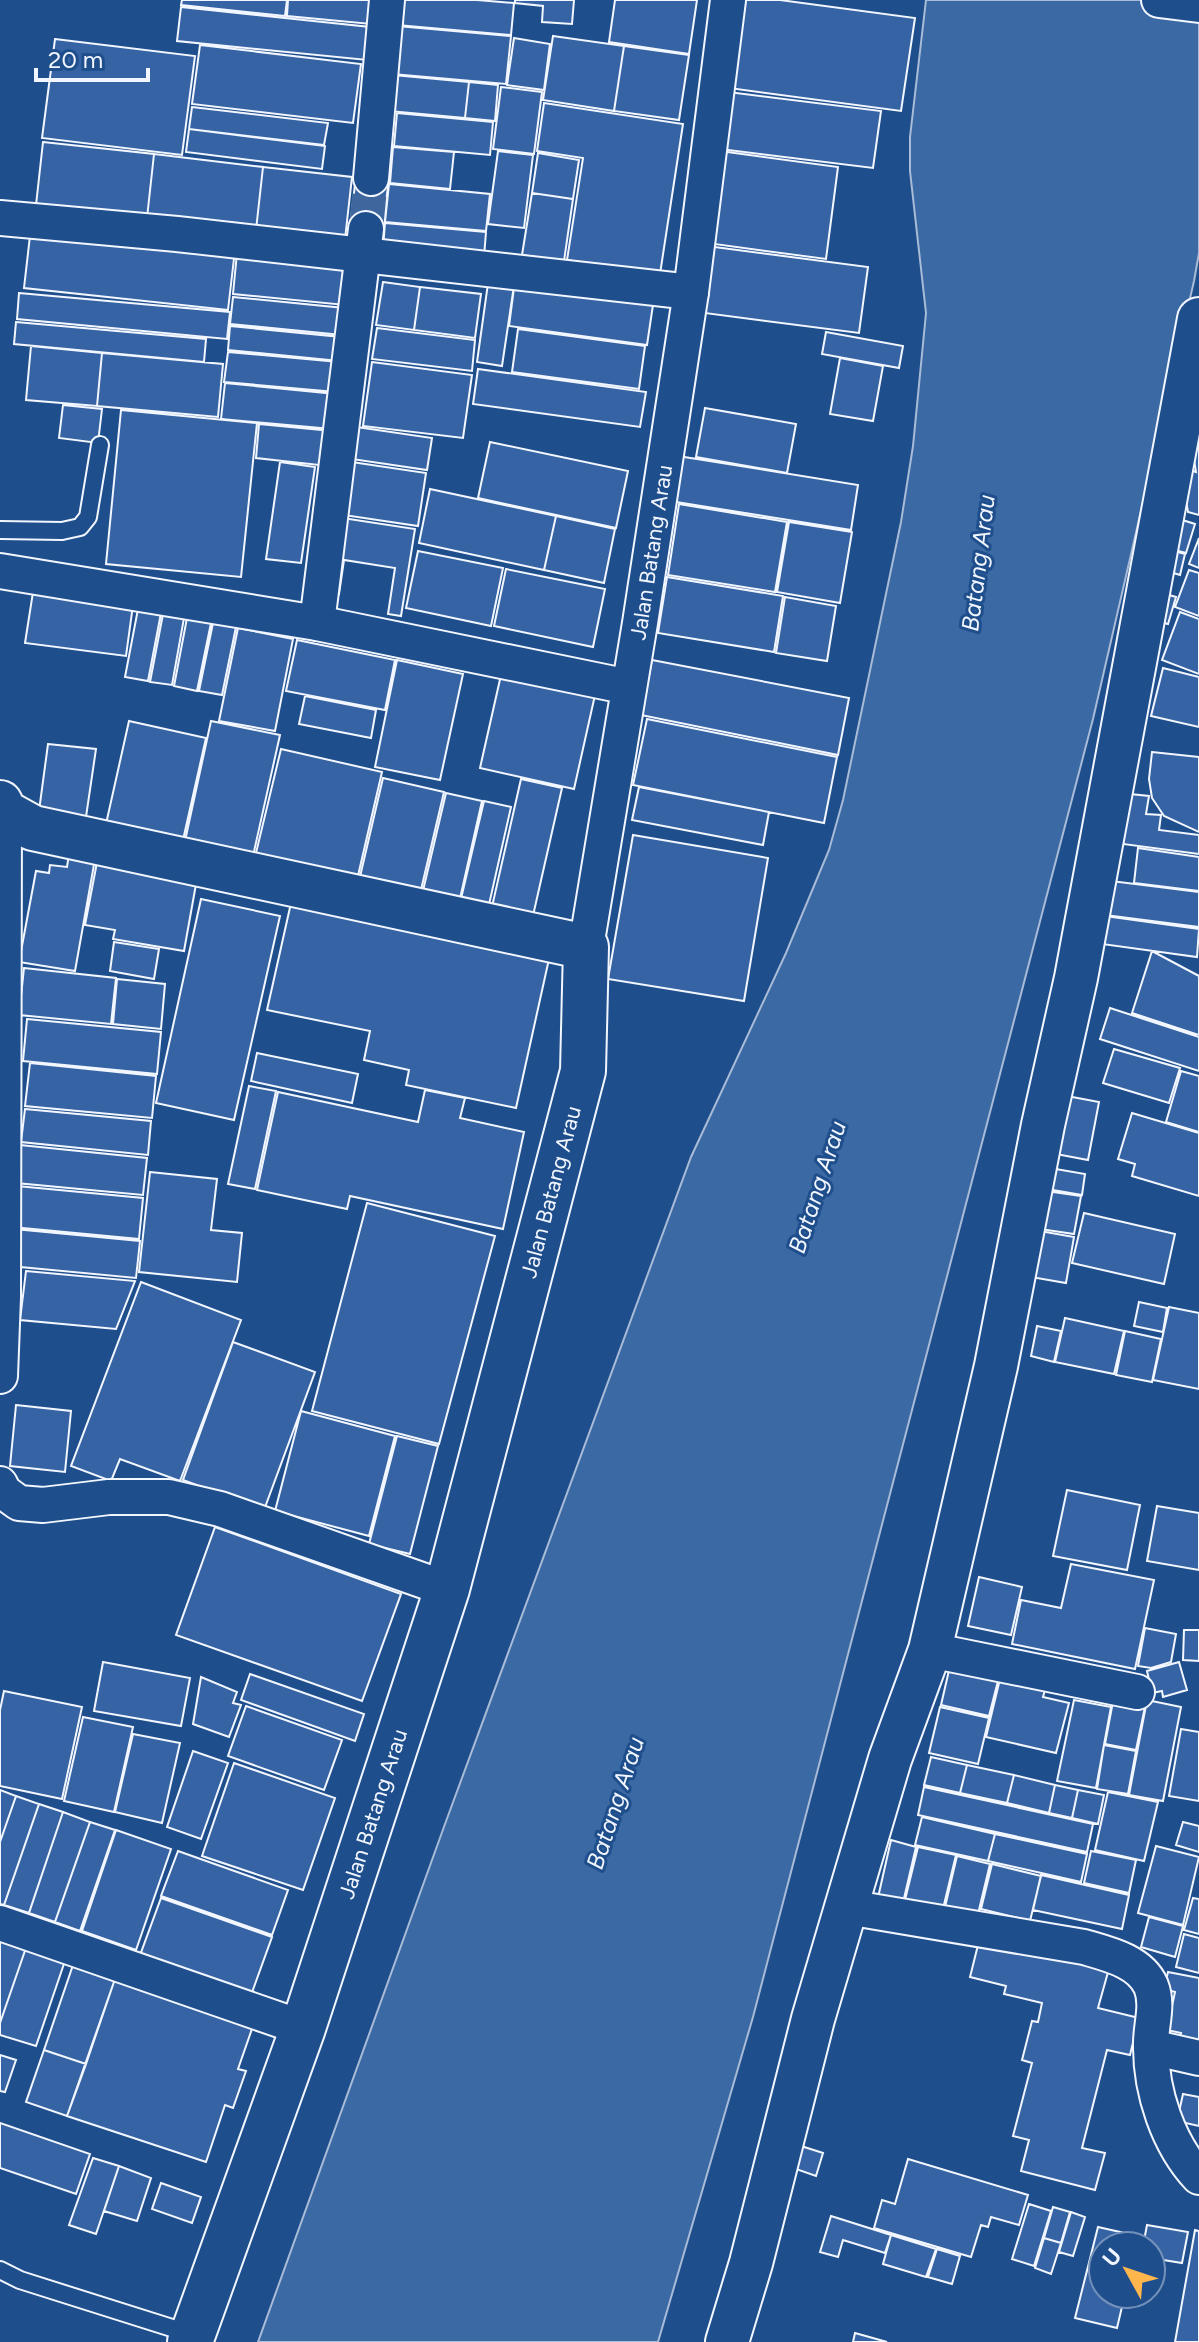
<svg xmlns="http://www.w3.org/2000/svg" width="1199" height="2342" viewBox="0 0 1199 2342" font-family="Figtree,sans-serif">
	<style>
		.water { fill: #3b69a3; stroke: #a8bbd7; stroke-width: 2 }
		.building { fill: #3563a3; stroke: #f2f6ff; stroke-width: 2 }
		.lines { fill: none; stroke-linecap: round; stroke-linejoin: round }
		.minor-tunnel { stroke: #3f679d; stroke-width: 34; stroke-dasharray: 34 17; stroke-linecap: butt }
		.service-casing { stroke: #f2f6ff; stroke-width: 20 }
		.minor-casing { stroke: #f2f6ff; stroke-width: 38 }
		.tertiary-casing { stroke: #f2f6ff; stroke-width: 46 }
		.secondary-casing { stroke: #f2f6ff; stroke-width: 48 }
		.service { stroke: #1f4e8c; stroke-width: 16 }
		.minor { stroke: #1f4e8c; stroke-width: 34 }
		.tertiary { stroke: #1f4e8c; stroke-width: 42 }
		.secondary { stroke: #1f4e8c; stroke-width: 44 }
		.labels { text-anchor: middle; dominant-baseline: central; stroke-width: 6; stroke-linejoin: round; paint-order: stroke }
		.street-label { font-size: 22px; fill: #f2f6ff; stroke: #1f4e8c }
		.water-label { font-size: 24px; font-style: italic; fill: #f2f6ff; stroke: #1f4e8c }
	</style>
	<rect width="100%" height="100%" fill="#1f4e8c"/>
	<path class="water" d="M926,0H1199V253L1194,281L1093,719L753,2017L658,2342H258L445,1824L691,1157L786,953L829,850L843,800L901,522L913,446L926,313L910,171V137Z"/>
	<path class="building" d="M182,0H287L285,16L181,5Z
		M288,0H374L371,24L287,16Z
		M399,0H477L514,3L511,35L397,25Z
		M515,0H574L572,24L542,22L543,6L515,3Z
		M615,0H697L689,54L609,42Z
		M741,0H780L915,18L901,111L729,88Z
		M181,7L370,27L367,60L177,41Z
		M397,26L511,36L506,84L392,74Z
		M553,36L624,46L614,111L543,100Z
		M514,38L550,44L544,90L507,85Z
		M55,39L195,56L182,155L42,138Z
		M200,45L361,64L353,123L192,104Z
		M624,46L689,55L679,120L614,111Z
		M393,75L469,82L465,118L389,111Z
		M469,82L498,85L495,121L465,118Z
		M501,87L542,92L534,154L493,149Z
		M728,92L881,111L873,168L720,149Z
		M544,103L683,124L660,274L567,260L583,158L537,151Z
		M192,107L328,123L324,145L189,129Z
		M397,113L493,122L490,155L394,146Z
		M189,129L325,146L322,169L186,152Z
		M43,142L154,154L147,218L36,205Z
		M393,147L454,152L450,189L390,183Z
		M498,151L533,155L524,228L488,224Z
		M720,151L838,167L826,259L707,243Z
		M538,153L579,160L573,199L532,193Z
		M154,154L263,167L256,230L147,218Z
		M263,167L352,177L345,239L256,230Z
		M356,176L389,180L382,230L350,227Z
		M389,184L490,194L486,231L385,222Z
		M532,193L573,199L564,261L522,255Z
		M385,223L486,232L484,257L383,248Z
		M31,227L235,250L228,310L24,288Z
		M707,246L868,267L859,333L697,312Z
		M237,253L349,263L345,305L233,294Z
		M489,276L515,279L502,366L477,362Z
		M515,280L654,298L647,345L509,326Z
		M383,282L420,287L414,330L376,325Z
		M420,287L481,294L475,338L414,330Z
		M19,293L230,312L227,339L17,319Z
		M233,297L344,308L342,335L230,324Z
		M16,322L206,339L204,362L14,344Z
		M230,326L341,337L339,361L228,350Z
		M377,328L475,340L472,371L372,359Z
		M518,329L645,346L639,389L512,372Z
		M826,332L903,346L899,368L822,354Z
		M31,346L102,353L97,406L26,400Z
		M228,352L339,362L336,392L224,382Z
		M102,353L223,364L218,417L97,406Z
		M840,358L883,366L873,421L830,414Z
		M372,362L472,375L463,438L363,426Z
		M478,369L646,392L640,427L473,404Z
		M225,383L336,394L332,429L221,419Z
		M63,405L102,409L98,443L59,438Z
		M1199,406V515L1188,512L1180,467L1196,472L1190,435Z
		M705,408L796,424L787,473L696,457Z
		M121,410L257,423L241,577L106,564Z
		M259,424L332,431L328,466L256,458Z
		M350,426L432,438L427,470L345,458Z
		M490,442L628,471L616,528L478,498Z
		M678,456L858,485L851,530L670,501Z
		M345,461L426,473L418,526L337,514Z
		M280,462L315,467L301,563L266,559Z
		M430,489L556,516L544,570L419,543Z
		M679,504L787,522L775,592L668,575Z
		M556,516L615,529L604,583L544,570Z
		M336,517L415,529L401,616L388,614L395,568L344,560L339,594L324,591Z
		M1176,518L1195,524L1186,553L1167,548Z
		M789,522L852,532L840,603L777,592Z
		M1199,538V568L1189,564Z
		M1167,549L1185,554L1180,575L1160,569Z
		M418,551L503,568L491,626L406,608Z
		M506,569L605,589L593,647L494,626Z
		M1189,570L1199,573V616L1175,607Z
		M667,577L783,596L774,652L658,633Z
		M1155,591L1176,597L1168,624L1147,619Z
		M33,592L133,605L126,656L25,643Z
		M785,597L836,606L827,661L776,653Z
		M138,609L161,613L148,681L125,677Z
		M1180,612L1199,619V674L1162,660Z
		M163,614L184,618L172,685L150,682Z
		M187,618L211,623L197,691L174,686Z
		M213,623L236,627L222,695L199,691Z
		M238,628L293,639L275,731L219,721Z
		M297,640L395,660L385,710L286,691Z
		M397,660L463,674L440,780L375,767Z
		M652,660L849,698L838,755L641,715Z
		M1163,668L1199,677V727L1151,716Z
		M501,675L595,695L574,789L480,768Z
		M305,696L376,710L371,738L299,724Z
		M647,719L837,757L824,823L633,785Z
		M129,721L206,738L183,840L106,824Z
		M211,721L280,735L253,856L185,841Z
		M48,744L96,749L86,817L39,811Z
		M281,749L382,772L357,880L255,857Z
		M1152,752L1199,757V832L1164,816L1152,798L1149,779Z
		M383,778L444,792L420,894L359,881Z
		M521,779L562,788L532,920L491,911Z
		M639,787L769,812L763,845L632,820Z
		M446,793L482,801L459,903L422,895Z
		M1130,794L1149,796L1146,814L1161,815L1159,830L1199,835V854L1123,844Z
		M484,801L511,807L488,909L460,903Z
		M633,835L768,858L744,1001L608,979Z
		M1138,848L1199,857V891L1134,883Z
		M69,854L95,859L75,971L19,962L36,871L49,873L50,865L67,867Z
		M98,857L198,873L184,951L113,939L115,930L85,925Z
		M1111,881L1199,892V927L1105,915Z
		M201,899L280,916L234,1120L156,1103Z
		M291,903L549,959L516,1108L406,1085L409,1070L364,1060L370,1031L267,1010Z
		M1105,916L1199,929L1197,957L1102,944Z
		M114,942L159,949L154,979L110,971Z
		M1152,951L1199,976V1035L1132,1013Z
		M24,968L116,978L111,1024L19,1015Z
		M117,979L165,984L161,1029L113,1024Z
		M1110,1008L1199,1037V1071L1100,1039Z
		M27,1019L161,1032L157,1074L23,1061Z
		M1114,1049L1180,1068L1169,1103L1103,1083Z
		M257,1053L358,1074L352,1103L251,1081Z
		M30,1063L156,1076L152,1118L25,1106Z
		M1181,1071L1199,1076V1132L1166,1122Z
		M249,1086L276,1091L255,1189L228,1184Z
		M425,1090L465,1098L460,1118L524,1132L503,1229L350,1196L347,1209L257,1190L278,1092L418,1122Z
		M1067,1096L1099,1102L1088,1160L1056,1154Z
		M25,1109L151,1121L148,1155L21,1142Z
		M1132,1113L1199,1133V1196L1132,1176L1135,1164L1118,1159Z
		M20,1145L147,1158L143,1195L16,1183Z
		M1050,1168L1085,1174L1082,1195L1047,1189Z
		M150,1172L217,1179L211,1230L242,1233L237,1282L139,1272Z
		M17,1186L143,1198L139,1239L12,1227Z
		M1046,1191L1081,1196L1074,1234L1040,1229Z
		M367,1203L495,1236L439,1444L312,1411Z
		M1084,1213L1175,1234L1164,1284L1072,1263Z
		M14,1229L140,1241L136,1278L10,1266Z
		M1040,1231L1074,1237L1066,1283L1031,1277Z
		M26,1271L135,1281L116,1329L20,1320Z
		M141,1282L241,1320L180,1481L120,1459L111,1481L71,1466Z
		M1139,1302L1167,1308L1163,1332L1134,1326Z
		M1169,1307L1199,1313V1389L1153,1380Z
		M1065,1318L1124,1331L1114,1374L1055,1362Z
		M1037,1326L1061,1331L1054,1362L1031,1356Z
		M1125,1331L1161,1339L1152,1382L1116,1375Z
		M233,1342L315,1372L264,1510L183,1480Z
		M16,1405L71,1411L65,1472L10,1466Z
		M301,1411L395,1436L369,1536L275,1511Z
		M397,1436L438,1446L410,1554L369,1544Z
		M1067,1490L1140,1505L1127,1570L1053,1556Z
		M1157,1506L1199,1513V1570L1147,1561Z
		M215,1527L401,1594L362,1701L176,1635Z
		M1071,1564L1154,1580L1135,1669L1012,1644L1021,1600L1061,1608Z
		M979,1577L1022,1587L1011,1635L968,1626Z
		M1145,1628L1176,1634L1171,1662L1151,1668L1138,1666Z
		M1184,1630H1199V1661L1183,1660Z
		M103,1662L190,1678L181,1726L94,1711Z
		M1179,1662L1187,1690L1163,1697L1162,1691L1152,1693L1147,1671Z
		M950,1666L999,1677L989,1716L941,1705Z
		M250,1674L364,1714L355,1741L241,1700Z
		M201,1677L237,1692L233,1703L241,1705L229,1737L193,1724Z
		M1000,1679L1045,1690L1043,1697L1069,1703L1056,1753L986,1737Z
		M4,1691L82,1707L62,1799L0,1786V1710Z
		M1114,1696L1146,1702L1136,1750L1105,1744Z
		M1074,1700L1111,1707L1096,1788L1057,1781Z
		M1147,1700L1181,1707L1163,1801L1129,1795Z
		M246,1706L342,1740L324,1790L228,1756Z
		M940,1707L989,1718L978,1764L929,1753Z
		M83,1717L133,1727L114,1812L64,1801Z
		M1181,1729L1199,1732V1801L1169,1796Z
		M133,1734L180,1743L162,1823L115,1812Z
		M1104,1745L1136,1751L1128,1794L1097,1789Z
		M193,1751L228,1763L201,1839L167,1827Z
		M931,1757L967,1765L960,1793L924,1785Z
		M234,1763L335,1798L303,1890L202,1856Z
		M967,1765L1014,1775L1007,1803L960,1793Z
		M1014,1775L1055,1785L1049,1813L1007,1803Z
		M1055,1785L1078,1790L1072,1818L1049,1813Z
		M924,1787L1093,1824L1087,1852L918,1815Z
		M0,1790L16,1796L0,1842Z
		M1078,1790L1104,1795L1098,1824L1072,1818Z
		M1108,1792L1158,1802L1144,1861L1095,1850Z
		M16,1796L39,1804L4,1905L0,1904V1842Z
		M39,1804L63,1812L29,1913L4,1905Z
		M63,1812L90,1822L55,1922L29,1913Z
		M922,1817L995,1834L988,1861L915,1845Z
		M90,1822L115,1830L80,1931L55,1922Z
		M1183,1822L1199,1826V1852L1176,1845Z
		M116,1830L171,1849L136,1950L82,1931Z
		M995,1834L1087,1854L1081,1882L988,1861Z
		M891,1840L916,1847L902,1907L877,1902Z
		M1156,1846L1199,1857L1183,1925L1138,1913Z
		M918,1847L956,1855L942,1913L904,1904Z
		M178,1851L288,1890L272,1935L161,1896Z
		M1091,1851L1136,1860L1129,1893L1084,1883Z
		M957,1856L990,1864L978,1914L945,1907Z
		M992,1864L1041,1876L1030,1921L981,1909Z
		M1041,1875L1129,1895L1122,1929L1033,1910Z
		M161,1898L272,1937L250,1998L139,1958Z
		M1193,1898L1199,1899V1934L1184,1930Z
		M1149,1917L1183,1926L1175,1957L1141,1947Z
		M0,1933L28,1942L0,2023Z
		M981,1933L1110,1965L1098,2008L1139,2018L1130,2055L1107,2050L1082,2148L1105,2153L1095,2190L1021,2171L1029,2140L1013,2136L1032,2063L1022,2060L1032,2021L1038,2022L1042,2003L1004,1994L1006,1986L970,1977Z
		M1184,1934L1199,1938V1973L1176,1967Z
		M28,1942L67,1955L36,2046L0,2035V2023Z
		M73,1965L115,1979L86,2064L44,2050Z
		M1168,1972L1199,1978V2050L1178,2045L1181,2033L1167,2030L1175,1992L1164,1989Z
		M115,1979L253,2026L238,2069L246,2071L233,2108L225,2105L206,2162L67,2116Z
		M44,2050L86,2064L67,2116L26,2102Z
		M0,2055L16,2060L5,2092L0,2091Z
		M1183,2094L1199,2097V2126L1177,2121Z
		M0,2123L90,2154L76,2194L0,2168Z
		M801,2146L823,2153L816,2176L793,2168Z
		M93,2158L119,2166L96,2234L69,2225Z
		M908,2159L1028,2195L1019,2225L991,2217L988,2227L981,2225L971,2257L874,2228L882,2200L895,2204Z
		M119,2166L151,2178L137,2221L104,2211Z
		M161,2183L201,2197L192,2223L152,2209Z
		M1029,2204L1051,2211L1034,2266L1012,2259Z
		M1053,2207L1070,2212L1061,2243L1044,2238Z
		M1071,2212L1085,2217L1073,2256L1059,2252Z
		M831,2216L891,2235L885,2253L843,2240L838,2257L820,2252Z
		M1147,2225L1188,2232L1182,2263L1151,2258V2246H1143Z
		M1098,2227L1138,2236L1136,2246H1103V2294H1125L1117,2328L1075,2318Z
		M1195,2230L1199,2231V2342H1175Z
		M891,2235L936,2249L926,2277L883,2264Z
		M1044,2238L1061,2243L1051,2274L1035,2268Z
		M937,2249L960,2256L952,2284L928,2277Z
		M855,2333L887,2342H853Z"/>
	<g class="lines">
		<path class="minor-tunnel" d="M366,229L371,178"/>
		<g class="service-casing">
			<path id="service" d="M0,530L62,531L80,527L88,517L100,445
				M0,2270L20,2280L191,2334"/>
		</g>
		<g class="minor-casing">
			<g id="minor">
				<path d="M1159,0L1199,5"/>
				<path d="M371,178L387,0"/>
				<path d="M0,218L177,234L691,292"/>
				<path d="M0,571L317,623L629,687"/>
				<path d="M317,623L366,229"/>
				<path id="s1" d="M586,947L640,623L691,292L728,0"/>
				<path d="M0,1376L3,1297L4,812"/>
				<path d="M0,1484L4,1492L19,1503L43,1505L109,1497H169L220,1509L447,1589"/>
				<path d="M930,1650L1137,1692"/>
				<path d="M847,1907L1084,1947C1108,1954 1140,1961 1151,1986C1159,2006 1150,2027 1151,2047C1151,2092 1168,2144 1199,2177"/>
				<path d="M0,1923L303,2028"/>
				<path d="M1151,2047L1199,2058"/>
			</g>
		</g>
		<g class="tertiary-casing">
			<path id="tertiary" d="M727,2342L751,2263L813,2019L890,1759L930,1650L996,1366L1043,1125L1076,978L1199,319"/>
		</g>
		<g class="secondary-casing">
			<path id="secondary" d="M0,803L4,812L33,828L586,947L583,1071L447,1589L303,2028L190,2342"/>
		</g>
		<use href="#service" class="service"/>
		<use href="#minor" class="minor"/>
		<use href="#tertiary" class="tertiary"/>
		<use href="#secondary" class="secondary"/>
	</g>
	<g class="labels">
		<g class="street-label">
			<text stroke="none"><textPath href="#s1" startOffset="400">Jalan Batang Arau</textPath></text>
			<text transform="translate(551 1192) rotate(-75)">Jalan Batang Arau</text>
			<text transform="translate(373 1814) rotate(-72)">Jalan Batang Arau</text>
		</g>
		<g class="water-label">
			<text transform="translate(978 563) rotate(-83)">Batang Arau</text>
			<text transform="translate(817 1187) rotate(-72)">Batang Arau</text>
			<text transform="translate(615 1803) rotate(-72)">Batang Arau</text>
		</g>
	</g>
	<g transform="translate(1127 2270) rotate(310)"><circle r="38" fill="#1f4e8c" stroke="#7391ba" stroke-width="2"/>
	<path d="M0-6L14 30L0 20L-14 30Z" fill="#ffb74d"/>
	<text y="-12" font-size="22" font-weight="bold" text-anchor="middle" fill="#f2f6ff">U</text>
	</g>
	<path d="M36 68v12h112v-12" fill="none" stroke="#f2f6ff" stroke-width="4"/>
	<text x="48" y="68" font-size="24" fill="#f2f6ff" stroke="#1f4e8c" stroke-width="6" paint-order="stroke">20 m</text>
</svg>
